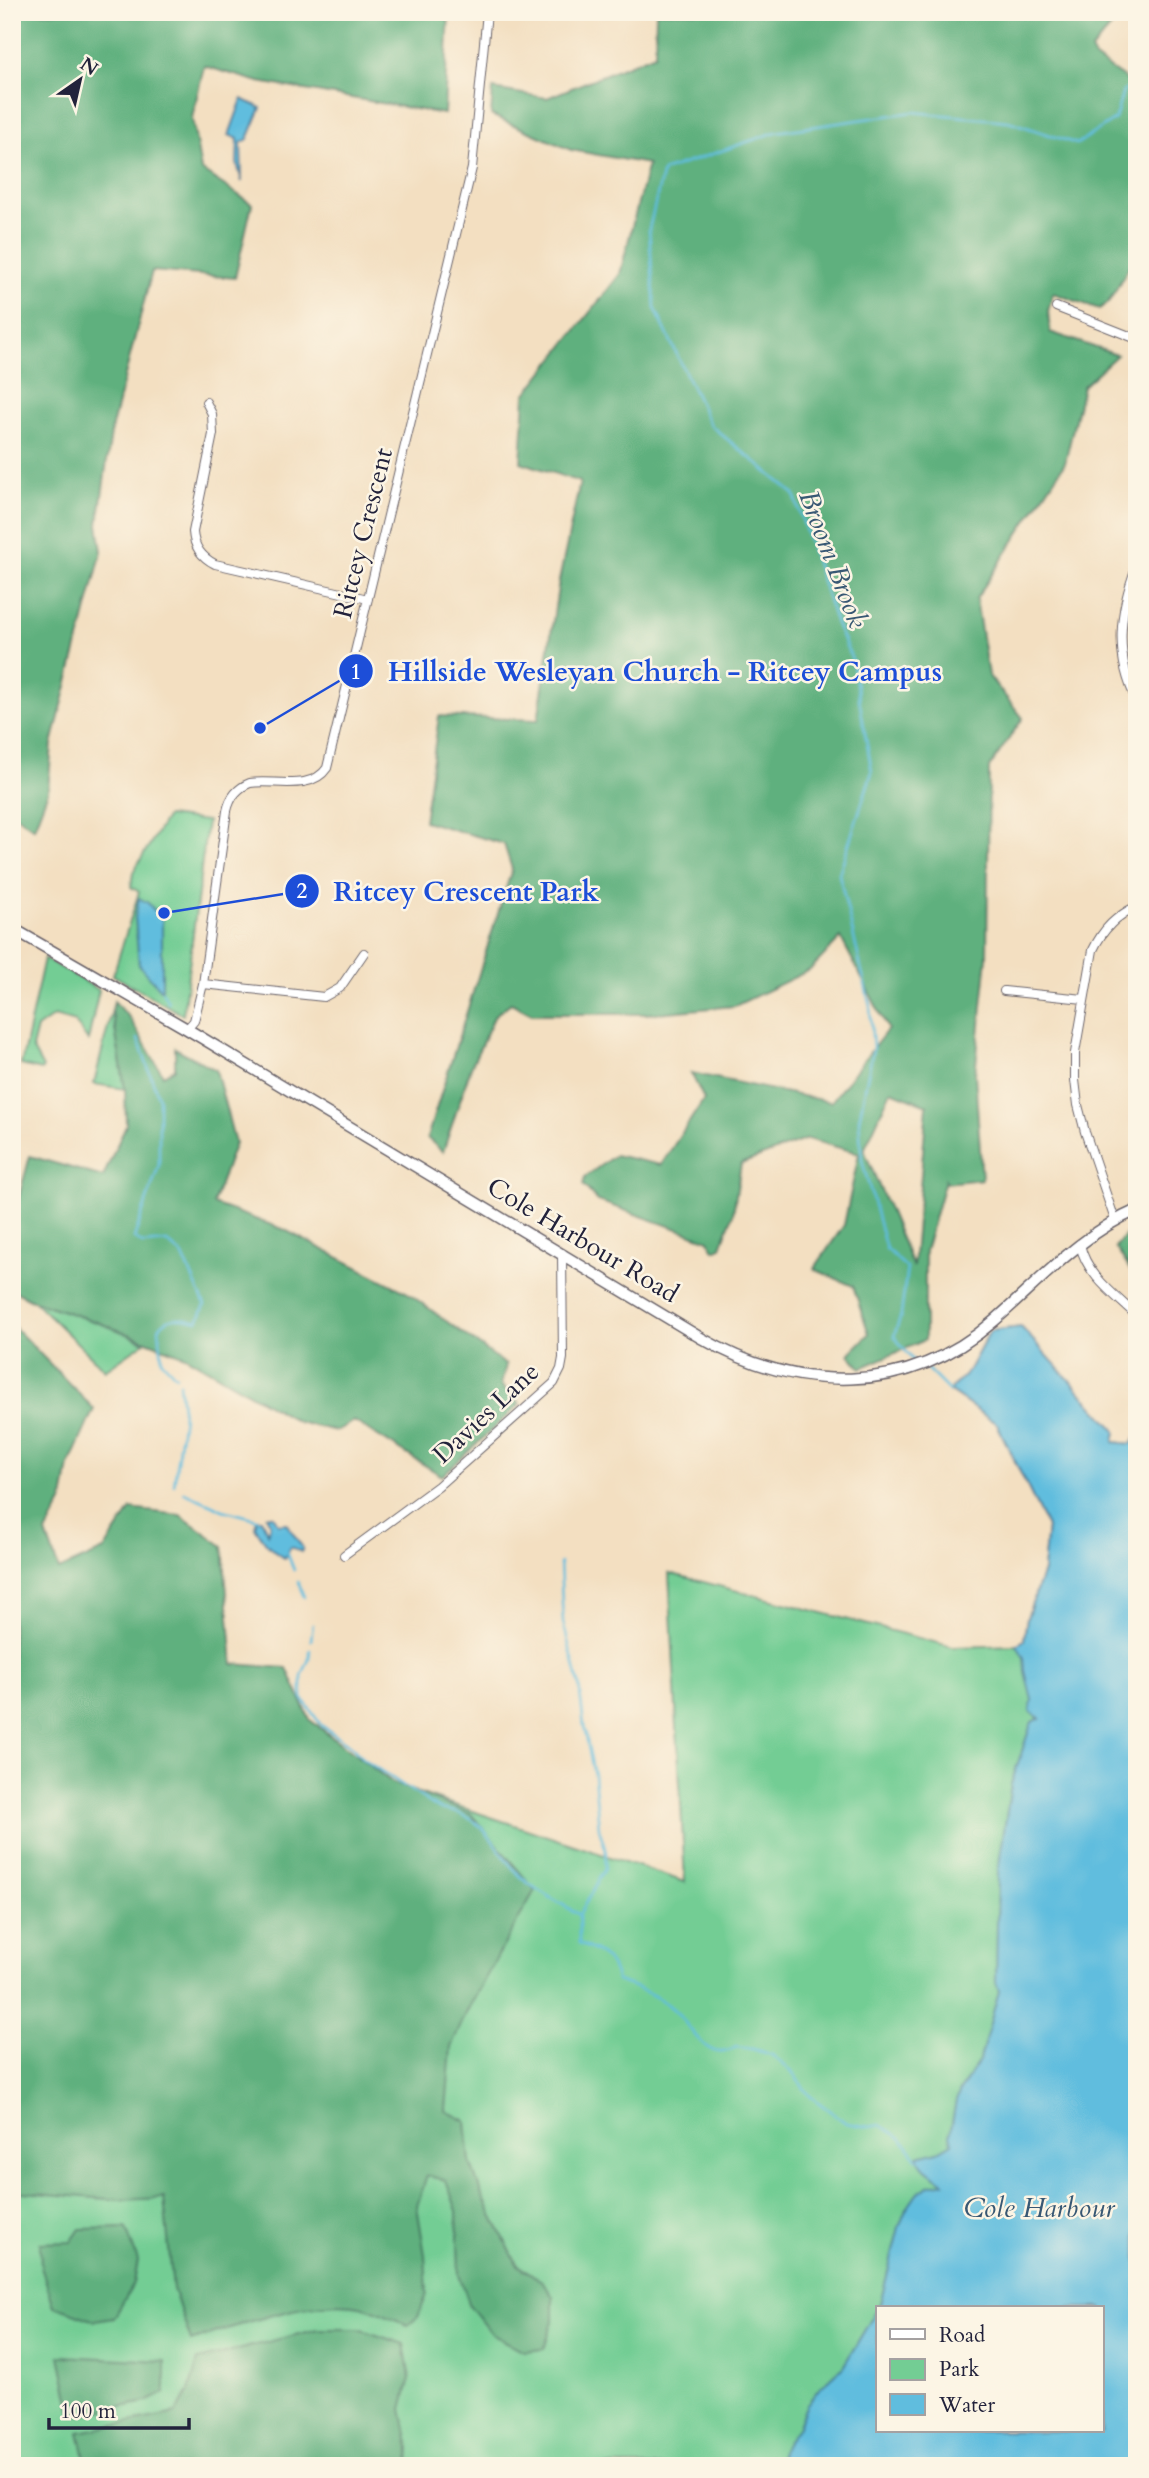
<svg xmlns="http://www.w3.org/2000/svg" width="1149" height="2478" viewBox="0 0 1149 2478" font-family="Cardo,serif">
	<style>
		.green { fill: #73cd94; stroke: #4a7868; stroke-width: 2; fill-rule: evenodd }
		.forest { fill: #5eb07e; stroke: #40695c; stroke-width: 2; fill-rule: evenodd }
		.water { fill: #60bdde; stroke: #41708c; stroke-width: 2; fill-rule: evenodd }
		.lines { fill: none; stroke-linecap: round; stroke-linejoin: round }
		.stream { stroke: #60bdde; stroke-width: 2.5 }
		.street-casing { stroke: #6b646a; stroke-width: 10 }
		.secondary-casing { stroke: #6b646a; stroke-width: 13 }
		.street { stroke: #fff; stroke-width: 8 }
		.secondary { stroke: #fff; stroke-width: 10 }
		.labels { text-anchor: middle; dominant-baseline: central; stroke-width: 5; stroke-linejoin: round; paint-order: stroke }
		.street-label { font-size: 26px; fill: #22223b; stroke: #fcf5e5 }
		.water-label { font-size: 28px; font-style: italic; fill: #385874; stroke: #fcf5e5 }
		.leader { fill: none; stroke: #1d4ed8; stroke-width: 2.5 }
		.callout-dot { fill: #1d4ed8; stroke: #fcf5e5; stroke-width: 2.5 }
		.mark-label { font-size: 21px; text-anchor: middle; font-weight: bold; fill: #fff }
		.callout-label { font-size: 28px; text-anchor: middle; font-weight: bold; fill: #1d4ed8; stroke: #fcf5e5; stroke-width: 5; stroke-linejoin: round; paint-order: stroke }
	</style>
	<rect width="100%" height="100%" fill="#fcf5e5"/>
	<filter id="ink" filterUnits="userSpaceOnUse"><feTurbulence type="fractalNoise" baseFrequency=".0143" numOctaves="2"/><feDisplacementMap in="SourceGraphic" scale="14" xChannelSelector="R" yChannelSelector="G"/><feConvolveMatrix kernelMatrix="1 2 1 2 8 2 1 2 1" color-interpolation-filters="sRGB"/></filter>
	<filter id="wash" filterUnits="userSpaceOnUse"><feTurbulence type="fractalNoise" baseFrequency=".00686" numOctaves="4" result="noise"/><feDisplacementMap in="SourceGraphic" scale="28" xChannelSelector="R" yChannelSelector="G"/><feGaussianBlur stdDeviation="1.57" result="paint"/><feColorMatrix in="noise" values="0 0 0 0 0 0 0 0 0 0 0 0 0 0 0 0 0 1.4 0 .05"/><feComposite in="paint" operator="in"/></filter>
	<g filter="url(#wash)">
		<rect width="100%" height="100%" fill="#f3dfc1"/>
		<path class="green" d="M167,816L207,821L183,1015L113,975L139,892L131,887L133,872Z
			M44,958L99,990L88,1041L75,1022L54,1016L37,1028L32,1048L43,1068L41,1070L21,1065Z
			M112,1010L125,1089L94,1084Z
			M34,1301L116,1329L145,1342L105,1370Z
			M1021,1327L1116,1431L1114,1442L1132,1444L1137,1437V2466H12V1657L685,1882L669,1573L953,1647L1017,1645L1024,1640L1027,1618L1043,1571L1047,1527L997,1424L949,1391L969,1370L990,1331ZM878,2308H1102V2431H878Z"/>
		<path class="forest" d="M12,12L449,13L444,114L259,82L204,66L192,118L201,170L252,204L235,278L152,271L112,426L98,524L102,551L52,744L48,791L34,828L12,813Z
			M656,12H1124L1091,50L1095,58L1137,87V253L1108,303L1099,309L1053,293L1048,311L1050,332L1117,355L1083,386L1065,463L976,599L988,675L1023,718L989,768L987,958L975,1074L982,1179L946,1183L945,1180L925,1251V1340L861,1368L849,1354L869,1334L853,1286L814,1269L844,1225L859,1153L807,1139L741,1164L733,1214L721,1247L714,1250L709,1240L598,1201L583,1185L585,1177L615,1155L661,1165L704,1099L691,1073L831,1102L888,1029L841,938L810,970L735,1006L645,1014H532L511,1003L495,1015L471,1067L443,1152L427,1138L512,869L504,844L424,821L439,716L538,720L559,581L580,482L521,462L525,395L620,274L648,164L571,150L491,115L493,89L547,98L655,54ZM891,1091L927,1105L913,1267L864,1150Z
			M114,1001L129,1017L163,1075L175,1069V1048L216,1070L235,1143L213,1204L283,1229L408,1293L506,1365L501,1385L520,1404L442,1476L354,1421L336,1431L298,1422L185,1356L100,1323L34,1301L12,1290V1222L30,1156L103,1177L126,1125L125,1089L112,1010Z
			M1137,1228V1280L1115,1247L1129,1231Z
			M12,1325L94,1409L69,1465L63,1500L46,1533L59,1570L104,1550L131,1509L180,1515L223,1546L233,1664L287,1668L310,1720L393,1783L471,1814L535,1890L469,2007L451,2047L446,2111L466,2121L470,2162L482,2195L517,2264L543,2282L553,2297V2321L544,2349L524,2351L493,2335L470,2306L459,2275L457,2211L446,2180L427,2176L417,2206L425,2255L427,2294L418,2317L408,2325C394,2319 379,2311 364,2307C316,2295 237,2326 191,2341L173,2289L164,2198L120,2200L12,2191Z
			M126,2228L138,2261L134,2283L114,2318L95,2321L54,2306L41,2267L40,2243L71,2242L80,2229Z
			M318,2329H359L404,2344L410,2378L402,2409L410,2448L409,2466H87L79,2432L176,2413L189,2391L198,2360Z
			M60,2356L165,2361V2393L147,2402L73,2416Z"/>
		<path class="water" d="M242,99L261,108L248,139L241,143L242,182L237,163L238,139L229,135Z
			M139,898L148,903L162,919V991L139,965L135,917Z
			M1021,1327L1116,1431L1114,1442L1132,1444L1137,1437V2466H781V2451L797,2428L807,2404L819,2389L843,2367L880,2304L899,2227L906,2210L917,2194L930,2185L944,2182C934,2174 921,2170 918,2156L938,2151L952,2143L950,2134L956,2101L960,2091L980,2059L999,1991L996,1982L998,1871L1011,1784L1030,1727L1032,1722L1040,1718L1030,1712L1032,1700L1025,1671L1024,1658L1017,1645L1024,1640L1027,1618L1043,1571L1047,1527L997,1424L949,1391L969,1370L990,1331ZM1102,2308V2431H878V2308Z
			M270,1515L274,1516L278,1524L286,1523L303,1548L301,1552L291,1547L285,1558C272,1553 262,1539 255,1527L257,1519H261L268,1533L270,1523L266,1516Z"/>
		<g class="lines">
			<path class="stream" d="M162,991L168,1002
				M138,1039L159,1099V1165L134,1238L143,1244L167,1242L183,1256L205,1305L198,1321C182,1318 170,1313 159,1328L162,1361L176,1376
				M914,1362L894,1336L901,1315L907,1268L886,1249L862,1160L859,1120L873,1049L870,1006L839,874L872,772L852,659L836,624L794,494L710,425L655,308L649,229L663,171L776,132L913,112L1008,121L1077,144L1115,119L1123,91L1137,84
				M926,1368L949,1391
				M174,1485L183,1416L179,1383
				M184,1492L223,1510L257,1519
				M287,1552L294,1570
				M560,1563L563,1622L579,1684L584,1726L594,1775L599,1828L606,1851L605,1869L579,1915V1944C602,1953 610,1957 617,1981C636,1987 657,1995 672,2008C691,2024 706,2067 736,2047L753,2049L772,2055L790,2070L810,2096L846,2123L869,2127L880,2125L901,2138L918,2160
				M298,1582L304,1597
				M311,1640L313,1624
				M310,1650L309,1659L302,1676V1698L321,1725L351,1746L363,1759L439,1809C492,1814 493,1855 528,1883C544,1895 563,1904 579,1915"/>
		</g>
	</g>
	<g filter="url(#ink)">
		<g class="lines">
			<g class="street-casing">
				<path id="street" d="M1056,307L1137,339
					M206,402L212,414L213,434L193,532C194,547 201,557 215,564L368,599
					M1137,565C1119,611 1114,656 1137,701
					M203,984L324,997L340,988L364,953
					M1004,991L1084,999
					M187,1029L194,1021L203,984L227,811C230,797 237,788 250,783C273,779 311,792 327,768L472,168L487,12
					M1115,1220L1085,1132L1078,1105L1075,1080V1053L1093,950C1103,929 1116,916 1137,906
					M1080,1244C1086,1275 1115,1295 1137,1316
					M344,1555L438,1486L554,1383L561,1369L563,1358L562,1253"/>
			</g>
			<g class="secondary-casing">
				<path id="secondary" d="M12,928L187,1029L701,1338C797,1393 907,1397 994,1321C1039,1282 1081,1234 1137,1210"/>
			</g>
			<use href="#street" class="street"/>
			<use href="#secondary" class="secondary"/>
		</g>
	</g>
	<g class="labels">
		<g class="street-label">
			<text transform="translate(363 533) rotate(-76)">Ritcey Crescent</text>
			<text transform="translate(583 1240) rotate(31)">Cole Harbour Road</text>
			<text transform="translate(486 1413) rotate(-43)">Davies Lane</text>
		</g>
		<g class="water-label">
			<text transform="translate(833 559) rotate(69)">Broom Brook</text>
			<text x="1039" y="2208">Cole Harbour</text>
		</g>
	</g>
	<path class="leader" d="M260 728L356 671M164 913L302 891"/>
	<g class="callout-dot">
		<circle cx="260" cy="728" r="7"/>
		<circle cx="164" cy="913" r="7"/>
		<circle cx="356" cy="671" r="18"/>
		<circle cx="302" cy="891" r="18"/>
	</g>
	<g class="mark-label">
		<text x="356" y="679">1</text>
		<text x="302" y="898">2</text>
	</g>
	<g class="callout-label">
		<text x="665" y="681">Hillside Wesleyan Church - Ritcey Campus</text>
		<text x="466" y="901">Ritcey Crescent Park</text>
	</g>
	<rect width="1149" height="2478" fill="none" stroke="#fcf5e5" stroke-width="42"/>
	<rect x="876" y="2306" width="228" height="126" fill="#fcf5e5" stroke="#a5a1a1" stroke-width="2"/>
	<rect x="890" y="2329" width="35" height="10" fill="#ffffff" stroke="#a5a1a1" stroke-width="2"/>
	<text x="939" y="2342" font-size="21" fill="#22223b">Road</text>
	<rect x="890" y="2359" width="35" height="21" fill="#73cd94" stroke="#a5a1a1" stroke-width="2"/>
	<text x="939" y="2376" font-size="21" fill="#22223b">Park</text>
	<rect x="890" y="2394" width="35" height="21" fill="#60bdde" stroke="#a5a1a1" stroke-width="2"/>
	<text x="939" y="2412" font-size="21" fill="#22223b">Water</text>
	<g transform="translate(80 80) rotate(34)" stroke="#fcf5e5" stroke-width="5" paint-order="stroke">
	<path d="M0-5L12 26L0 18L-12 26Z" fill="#22223b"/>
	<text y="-10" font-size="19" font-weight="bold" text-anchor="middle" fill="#22223b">N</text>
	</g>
	<path d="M49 2418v10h140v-10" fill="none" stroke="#22223b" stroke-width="3.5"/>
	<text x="60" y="2418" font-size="21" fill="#22223b" stroke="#fcf5e5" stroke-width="5" paint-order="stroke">100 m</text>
</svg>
